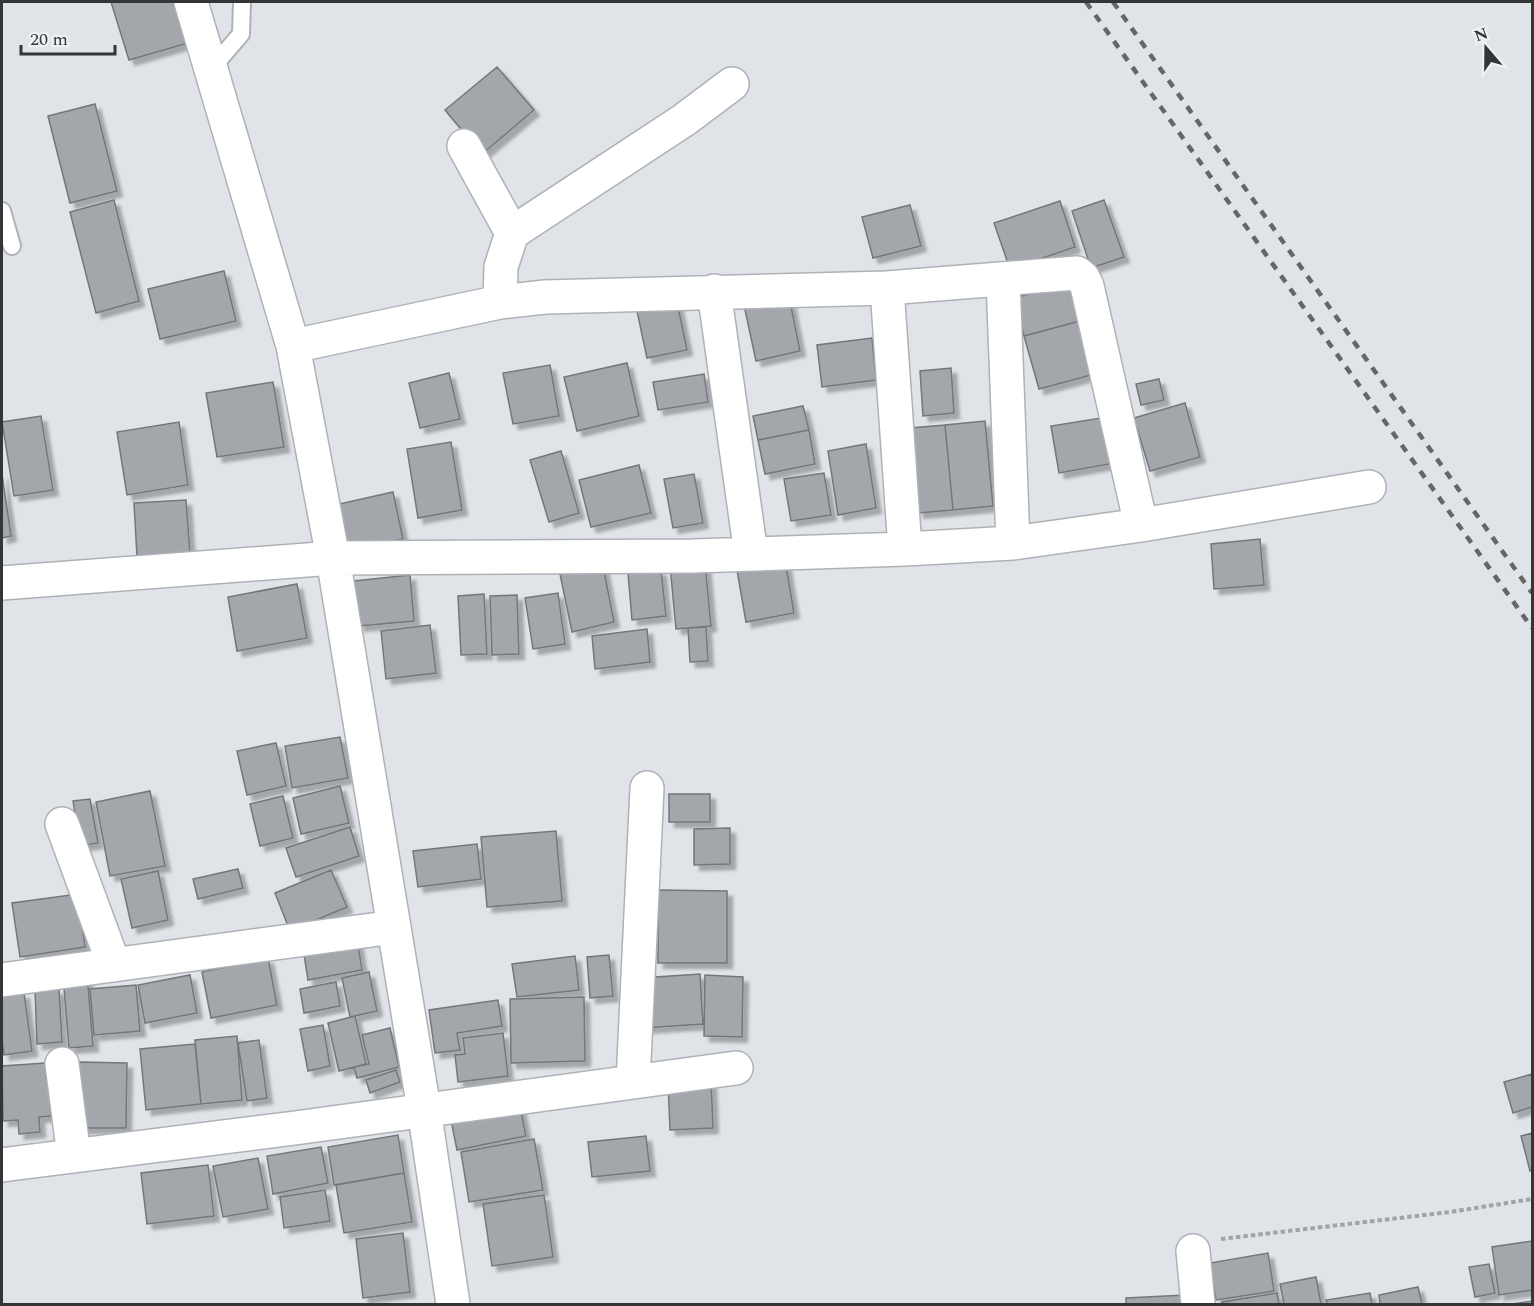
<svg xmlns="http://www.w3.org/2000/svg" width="1534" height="1306" viewBox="0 0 1534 1306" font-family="Spectral,serif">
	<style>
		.building { fill: #a3a7ab; stroke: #73777b; stroke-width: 1.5; filter: url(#shadow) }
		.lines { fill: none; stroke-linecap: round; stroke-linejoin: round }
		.service-casing { stroke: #aeb2b7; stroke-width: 20 }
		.minor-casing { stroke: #aeb2b7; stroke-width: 36 }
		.path { stroke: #a1a4a7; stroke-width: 4; stroke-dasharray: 4.5 3; stroke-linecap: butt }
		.service { stroke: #fff; stroke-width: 16 }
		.minor { stroke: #fff; stroke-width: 33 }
		.rail { stroke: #646668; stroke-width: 4.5; stroke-dasharray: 8 8; stroke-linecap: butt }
	</style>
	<defs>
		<filter id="shadow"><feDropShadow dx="5.5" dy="5.5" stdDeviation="1.5" flood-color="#0004"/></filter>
	</defs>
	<rect width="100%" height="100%" fill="#e0e4e8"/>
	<path class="building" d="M111,2H175L188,43L129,60Z
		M497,67L534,110L482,154L445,110Z
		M95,104L117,191L70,203L48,116Z
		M114,200L139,301L96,313L70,212Z
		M1104,200L1124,257L1091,268L1072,211Z
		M1060,201L1075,247L1010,269L994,223Z
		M910,205L921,246L873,258L862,217Z
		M224,271L236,321L160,339L148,289Z
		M1070,283L1080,321L1024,336L1014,298Z
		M789,296L800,351L756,361L744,305Z
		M677,302L687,350L647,358L637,311Z
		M1080,321L1095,374L1039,389L1024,336Z
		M872,338L876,380L822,387L817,345Z
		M627,363L639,416L577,431L564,377Z
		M550,365L559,416L513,424L503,373Z
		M951,368L954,413L923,416L920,371Z
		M449,373L460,419L420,428L409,383Z
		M704,374L708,402L658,410L653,382Z
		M1159,379L1164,400L1141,405L1136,384Z
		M273,382L284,447L217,457L206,393Z
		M1185,403L1200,457L1150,471L1134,418Z
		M803,406L809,430L758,440L753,416Z
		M41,416L53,490L14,496L2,422Z
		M1107,417L1115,463L1059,473L1051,426Z
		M985,421L993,506L953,510L945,425Z
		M179,422L188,485L127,495L117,432Z
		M945,425L953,510L918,513L910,428Z
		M809,430L815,464L765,474L758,440Z
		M451,442L462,510L418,518L407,449Z
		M866,444L876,508L838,515L828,451Z
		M561,451L579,513L549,522L530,460Z
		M639,465L651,513L591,527L579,480Z
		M824,473L831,515L791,521L784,479Z
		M2,474L11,536L2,538Z
		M694,474L703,523L673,528L664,479Z
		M393,492L403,539L344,551L335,505Z
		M186,500L190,554L137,557L134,503Z
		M1260,539L1264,585L1214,589L1211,544Z
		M785,560L794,613L746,622L737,570Z
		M705,563L711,626L676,629L670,566Z
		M603,566L614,622L572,632L560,574Z
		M661,570L666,616L632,620L628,573Z
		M410,575L414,621L359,626L354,581Z
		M297,584L307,638L237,651L228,597Z
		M558,593L565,644L533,649L525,598Z
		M484,594L487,654L461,655L458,596Z
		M517,595L519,654L492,655L490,596Z
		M430,625L436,673L386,679L381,631Z
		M706,627L708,661L690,662L688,628Z
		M647,629L650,662L595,669L592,636Z
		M340,737L348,778L292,788L285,746Z
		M276,743L286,786L247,795L237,751Z
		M340,786L349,823L301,834L293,798Z
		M150,791L165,866L110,876L96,802Z
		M669,794H710V822H669Z
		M283,796L293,838L260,846L250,804Z
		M90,799L98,843L80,846L73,801Z
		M350,827L359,856L296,877L286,848Z
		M730,828V864L694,865V829Z
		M556,831L562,901L487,907L481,837Z
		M477,844L481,879L418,887L413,851Z
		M238,869L243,888L198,899L193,879Z
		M331,870L347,907L290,931L275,893Z
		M158,871L168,920L132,928L121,879Z
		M658,890L727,891V963H658Z
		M78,894L85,947L20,957L12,903Z
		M357,939L362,970L308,980L303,948Z
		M609,955L613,996L590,998L587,957Z
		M575,956L579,990L517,997L512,964Z
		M268,958L277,1005L211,1018L202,972Z
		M369,972L377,1011L350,1017L342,978Z
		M87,974L93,1046L69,1048L63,976Z
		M700,974L703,1024L643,1028L640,978Z
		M190,975L197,1013L145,1023L138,985Z
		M705,975L743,977L742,1037L704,1036Z
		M336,982L340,1006L304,1013L300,989Z
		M136,985L140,1031L94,1035L90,989Z
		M59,989L62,1042L37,1044L35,990Z
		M24,993L32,1051L4,1055L2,1038V997Z
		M584,997L585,1061L511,1063L510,999Z
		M498,1000L502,1026L457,1033L460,1050L435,1053L429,1010Z
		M355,1016L366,1064L339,1071L328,1023Z
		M323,1025L330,1066L308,1071L300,1029Z
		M390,1028L399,1067L357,1078L354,1067L369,1064L362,1035Z
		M503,1033L508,1076L458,1082L455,1055L465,1054L463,1038Z
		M237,1036L242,1100L201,1104L195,1040Z
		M259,1040L267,1098L247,1101L238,1043Z
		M195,1044L201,1104L146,1110L140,1049Z
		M79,1062L127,1063L126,1128H78Z
		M45,1063L46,1078H57L59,1102L50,1103L51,1116L39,1117L40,1132L19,1134L18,1120L3,1121L2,1066Z
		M396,1070L400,1082L370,1093L366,1080Z
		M1532,1074V1107L1513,1113L1504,1082Z
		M711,1080L713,1128L670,1130L668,1082Z
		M519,1101L526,1136L457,1150L450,1115Z
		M1532,1133V1170L1530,1171L1521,1136Z
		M398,1135L404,1173L334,1185L328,1147Z
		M646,1136L650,1171L592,1177L588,1142Z
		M534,1139L543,1190L469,1202L461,1152Z
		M321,1147L328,1183L273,1194L267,1156Z
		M258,1158L268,1209L223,1217L213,1166Z
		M208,1165L214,1216L147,1224L141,1173Z
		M404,1173L412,1222L344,1233L336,1185Z
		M325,1190L330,1221L284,1228L280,1197Z
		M544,1195L553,1257L492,1266L483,1204Z
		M403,1233L410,1292L363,1298L356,1239Z
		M1532,1241V1290L1499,1295L1492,1247Z
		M1268,1253L1274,1291L1216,1300L1210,1263Z
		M1489,1264L1495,1293L1475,1297L1469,1267Z
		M1316,1277L1321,1304H1284L1280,1284Z
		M1418,1287L1422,1304H1380L1379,1295Z
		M1277,1293L1279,1304H1222V1302Z
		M1370,1293L1372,1304H1327L1326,1300Z
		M1185,1295L1186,1304H1126V1298Z
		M1532,1301V1304H1512Z"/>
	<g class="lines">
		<g class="service-casing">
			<path id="service" d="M211,69L241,34L242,2
				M2,211L12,246"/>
		</g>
		<g class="minor-casing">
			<path id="minor" d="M191,2L293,346L333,558L424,1109L453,1304
				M464,146L512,233
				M1003,279L1013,543
				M887,288L905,549
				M714,291L751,554
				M500,302L501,267L512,233L684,120L732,84
				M293,346L500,302L545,297L887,288L1077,273L1083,278L1087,286L1141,525
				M2,583L333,558L694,556L905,549L1013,543L1141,525L1369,487
				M62,824L114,965
				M2,980L394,927
				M62,1064L74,1156
				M633,1082L647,788
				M2,1165L295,1128L736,1068
				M1193,1251L1198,1304"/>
		</g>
		<path class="path" d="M1221,1239L1450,1212L1532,1199"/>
		<use href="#service" class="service"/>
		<use href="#minor" class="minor"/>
		<path class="rail" d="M1086,2L1532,628
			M1113,2L1532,593"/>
	</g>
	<rect width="1534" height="1306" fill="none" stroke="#333536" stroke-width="6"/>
	<g transform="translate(1486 48) rotate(340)" stroke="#edf1f6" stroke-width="4.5" paint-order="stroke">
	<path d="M0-4.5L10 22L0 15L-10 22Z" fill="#333536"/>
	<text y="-9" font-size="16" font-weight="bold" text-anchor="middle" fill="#333536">N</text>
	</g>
	<path d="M21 45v9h94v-9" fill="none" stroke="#333536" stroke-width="3"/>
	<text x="30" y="45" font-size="18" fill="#333536" stroke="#edf1f6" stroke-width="4.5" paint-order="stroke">20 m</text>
</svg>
